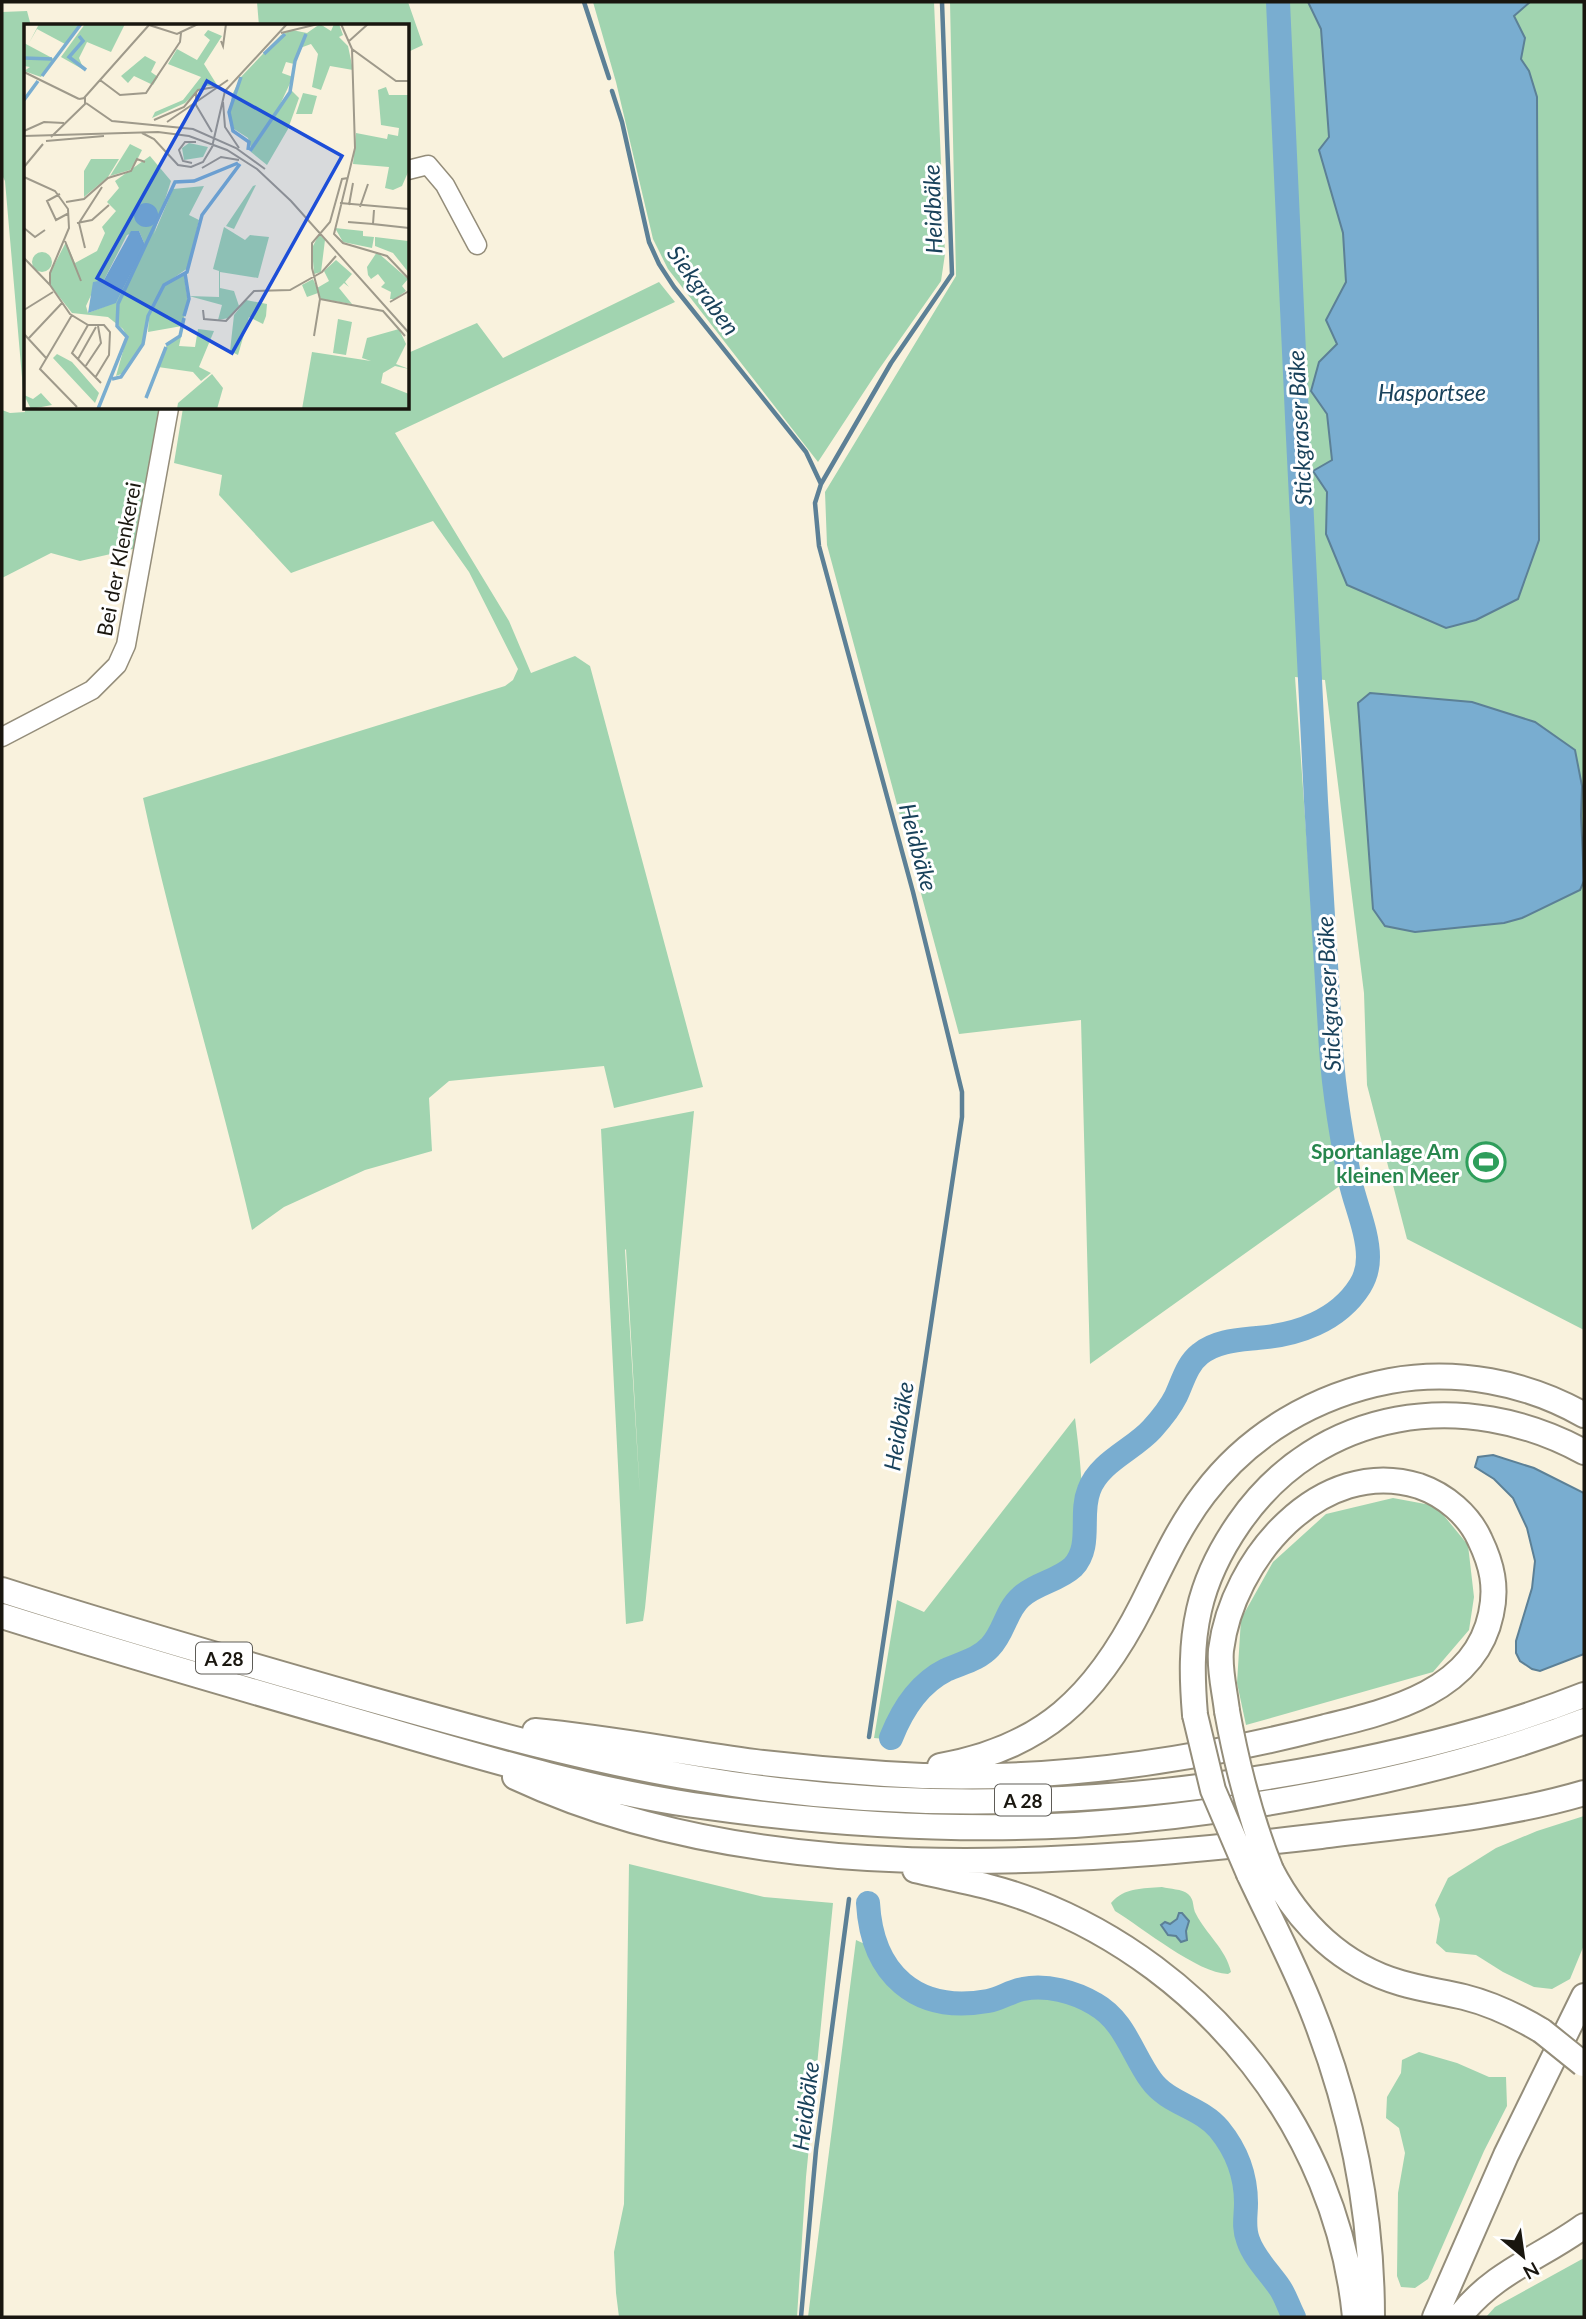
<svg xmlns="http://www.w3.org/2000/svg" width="1586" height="2319" viewBox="0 0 1586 2319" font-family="Lato,sans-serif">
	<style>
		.green { fill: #a1d4b0; fill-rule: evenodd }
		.water { fill: #79add0; stroke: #5c8096; stroke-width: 2 }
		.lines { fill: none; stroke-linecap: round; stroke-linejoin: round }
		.stream { stroke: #5c8096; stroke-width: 4.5 }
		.river { stroke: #79add0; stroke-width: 24 }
		.minor-casing { stroke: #948d7a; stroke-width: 21 }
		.highway-casing { stroke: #948d7a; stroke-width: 28 }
		.minor { stroke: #fff; stroke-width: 18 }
		.highway { stroke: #fff; stroke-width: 24 }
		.highway-bridge-casing { stroke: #948d7a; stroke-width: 28; stroke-linecap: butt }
		.highway-bridge { stroke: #fff; stroke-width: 24 }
		.labels { text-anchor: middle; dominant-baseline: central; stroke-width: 6; stroke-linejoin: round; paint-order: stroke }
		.shield { fill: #fff; stroke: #5e5c57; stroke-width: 2 }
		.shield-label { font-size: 19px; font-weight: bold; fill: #19160f }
		.street-label { font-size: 21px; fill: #19160f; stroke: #fff }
		.leisure-label { font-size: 21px; font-weight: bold; fill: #27864d; stroke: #fff; text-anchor: end }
		.water-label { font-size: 23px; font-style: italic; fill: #19425b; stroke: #fff }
		.inset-river { fill: none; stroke: #79add0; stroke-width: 3.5 }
		.inset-road { fill: none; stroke: #9f9a8b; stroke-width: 2 }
		.view { fill: #1d4ed8; fill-opacity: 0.15; stroke: #1d4ed8; stroke-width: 3.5 }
		.inset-edge { fill: none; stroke: #19160f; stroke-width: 3.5 }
	</style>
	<rect width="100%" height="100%" fill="#f9f2dd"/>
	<path class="green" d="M257,2H408L423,45L408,52V26H259Z
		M593,2H934L945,254L941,281L877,372L818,462L668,269L653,239L616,82Z
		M950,2H1270L1285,398L1293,96L1287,2H1308L1321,28L1329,137L1320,150L1343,233L1347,283L1326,320L1337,344L1319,362L1311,391L1327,414L1332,460L1313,471L1327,492L1326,534L1347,585L1446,628L1529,71L1521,59L1525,38L1514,16L1530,2H1584V853L1581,816L1582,786L1575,750L1535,722L1472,702L1551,903L1580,890L1584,881V1330L1407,1239L1367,1085L1364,993L1325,680L1295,677L1325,1094L1348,1180L1090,1364L1081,1020L959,1034L827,545L825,492L956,276Z
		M27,11L31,26H26V408H164L137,548L80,561L51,553L2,578V410L10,413L25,412L5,181L2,175V12Z
		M659,282L675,302L395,433L509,621L531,673L575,656L590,666L703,1087L614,1108L604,1066L449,1081L429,1098L432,1151L365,1170L284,1207L252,1230C219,1085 174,943 143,798L505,686L513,680L518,669L469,572L433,521L291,573L219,495L222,475L174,463L183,408H408V353L477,323L503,358Z
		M694,1111L645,1608L643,1621L626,1624L601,1129ZM626,1249L640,1495L625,1250Z
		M1075,1418C1079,1451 1090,1528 1073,1556C1063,1574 1041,1577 1025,1588C1004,1604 1000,1625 984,1643C972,1656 951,1660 936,1666C912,1677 891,1715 885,1739L874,1738L897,1600L924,1612Z
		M1393,1498L1436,1506L1468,1545L1474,1597L1469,1630L1433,1672L1246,1725L1237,1683L1241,1619L1273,1562L1326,1514Z
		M1584,1816V1945L1570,1979L1552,1989L1534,1987L1503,1972L1476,1955L1446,1952L1436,1943L1440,1919L1435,1905L1448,1878L1496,1848L1537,1831Z
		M629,1864L764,1897L833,1903L806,2177L797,2317H619L616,2293L614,2252L624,2204Z
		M1162,1887C1170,1889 1182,1889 1188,1894C1195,1900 1192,1907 1196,1914C1206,1934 1226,1949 1231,1972L1228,1974C1197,1973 1143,1928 1115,1911L1111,1903C1125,1887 1142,1889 1162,1887ZM1177,1920L1189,1921L1185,1931L1187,1940L1181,1942L1176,1936L1168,1935L1166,1931Z
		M856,1940L867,1945L905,1998L935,2011L962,2009L1021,1995L1043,1996L1073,2004L1099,2018L1120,2038L1147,2085L1162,2098L1192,2114L1220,2135L1239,2168L1244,2241L1256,2266L1279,2297L1289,2317H808Z
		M1419,2052L1457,2063L1489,2077H1506L1507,2106L1484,2151L1428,2279L1415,2288L1401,2287L1397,2276L1398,2193L1405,2153L1399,2128L1386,2118L1387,2097L1401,2073L1402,2060Z
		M1584,2258V2317H1486L1495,2307Z"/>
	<path class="water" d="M1308,2H1530L1514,16L1525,38L1521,59L1529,71L1537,97L1539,540L1518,599L1476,620L1446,628L1347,585L1326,534L1327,492L1313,471L1332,460L1327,414L1311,391L1319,362L1337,344L1326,320L1346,282L1343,233L1319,150L1329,137L1321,29Z
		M1370,693L1472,702L1535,722L1575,750L1582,786L1581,816L1584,881L1580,890L1522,918L1504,923L1415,932L1385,926L1373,909L1358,703Z
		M1493,1455L1534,1468L1584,1493V1654L1540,1671L1532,1669L1520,1661L1516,1653V1641L1532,1588L1535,1561L1527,1528L1513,1498L1494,1479L1475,1467L1478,1457Z
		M1179,1913H1182L1189,1921L1186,1931L1187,1940L1181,1942L1176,1936L1168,1935L1161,1925L1165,1922L1170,1924L1177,1919Z"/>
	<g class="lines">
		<path class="stream" d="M584,2L609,78
			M612,91L622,122L649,242L659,264L674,287L806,452L821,484
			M869,1737L962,1117V1092L913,892L819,546L815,503L821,484L891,363L952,274L942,2
			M801,2317L816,2150L849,1899"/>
		<path class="river" d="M891,1738C902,1710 918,1684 946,1670C961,1663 978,1660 990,1647C1004,1633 1006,1610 1021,1597C1036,1583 1058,1581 1073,1567C1093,1546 1079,1515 1089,1490C1099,1462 1133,1450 1152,1429C1161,1419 1170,1408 1176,1396C1183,1381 1187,1364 1200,1354C1216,1341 1238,1340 1257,1338C1297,1335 1338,1321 1360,1286C1365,1278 1368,1267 1368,1257C1368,1232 1355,1204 1350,1180C1340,1130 1332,1081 1330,1031C1326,954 1320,878 1316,801C1302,535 1290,268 1278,2
			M868,1903C872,1974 916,2014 988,2001C1000,1999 1011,1991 1023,1989C1046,1984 1075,1992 1095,2004C1125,2021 1132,2054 1151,2080C1168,2104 1201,2107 1219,2129C1237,2151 1246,2175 1246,2203C1246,2216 1243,2227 1248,2240C1254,2258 1269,2272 1280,2288C1286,2297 1289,2308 1294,2317"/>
		<g class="minor-casing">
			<path id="minor" d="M408,170L428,165L445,185L477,245
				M2,737L92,690L117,665L126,645L169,408"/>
		</g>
		<g class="highway-casing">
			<path id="highway" d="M2,1590C124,1629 246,1664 369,1699C479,1730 589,1761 701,1779C908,1814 1120,1806 1325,1767C1413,1750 1501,1728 1584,1695
				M2,1616C126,1655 251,1691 377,1727C481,1757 586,1789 693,1805C819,1823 948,1832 1075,1825C1156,1820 1237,1809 1317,1794C1408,1777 1498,1754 1584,1721
				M1195,1715C1192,1679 1191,1645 1199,1610C1206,1579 1221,1549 1239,1523C1319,1407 1465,1387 1584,1452
				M535,1731C609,1738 681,1752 755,1762C798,1767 841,1771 885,1774C1033,1784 1181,1764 1325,1727C1391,1711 1475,1691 1491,1614C1497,1587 1492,1565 1480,1540C1469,1515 1445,1495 1419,1486C1320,1455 1232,1560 1221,1650C1219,1670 1225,1692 1227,1711
				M940,1766C1043,1748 1096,1696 1142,1605C1161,1567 1178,1528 1204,1494C1249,1434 1316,1395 1390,1381C1456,1369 1526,1382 1584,1415
				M515,1777C757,1890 1062,1866 1321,1836C1409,1825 1499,1818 1584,1793
				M915,1870C954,1879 995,1886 1033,1901C1207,1968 1337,2130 1355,2317
				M1271,1870C1299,1924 1342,1966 1401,1983C1421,1989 1443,1992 1464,1997C1492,2004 1517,2016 1542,2031
				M1249,1874C1270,1919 1294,1964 1312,2010C1351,2108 1372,2212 1372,2317
				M1435,2317L1506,2155L1584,1996
				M1459,2317C1494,2272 1540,2258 1584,2226"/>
		</g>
		<use href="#minor" class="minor"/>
		<use href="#highway" class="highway"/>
		<g class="highway-bridge-casing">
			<path id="highway-bridge" d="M1227,1711C1237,1766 1250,1818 1271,1870
				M1195,1715L1213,1790L1249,1874
				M1542,2031L1583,2064"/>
		</g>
		<use href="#highway-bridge" class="highway-bridge"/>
	</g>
	<defs>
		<g id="stadium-ring" transform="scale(2.0125)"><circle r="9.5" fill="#fff" stroke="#2e9e5b" stroke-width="1.5"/><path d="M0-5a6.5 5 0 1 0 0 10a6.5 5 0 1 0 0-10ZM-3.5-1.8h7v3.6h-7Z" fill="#2e9e5b"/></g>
	</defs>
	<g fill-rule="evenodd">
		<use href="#stadium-ring" x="1486" y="1162"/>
	</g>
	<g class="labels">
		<g class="shield">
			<rect x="196" y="1642.5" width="56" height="31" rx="5"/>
			<rect x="995" y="1784.5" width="56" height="31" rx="5"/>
		</g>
		<g class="shield-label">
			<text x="224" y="1658">A 28</text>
			<text x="1023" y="1800">A 28</text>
		</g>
		<g class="street-label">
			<text transform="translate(118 559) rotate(-79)">Bei der Klenkerei</text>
		</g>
		<g class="leisure-label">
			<text x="1459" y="1150">Sportanlage Am<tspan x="1459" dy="24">kleinen Meer</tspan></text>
		</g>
		<g class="water-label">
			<text transform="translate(932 209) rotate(-92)">Heidbäke</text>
			<text transform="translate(704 290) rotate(54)">Siekgraben</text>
			<text x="1432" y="392">Hasportsee</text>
			<text transform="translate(1299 428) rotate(-93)">Stickgraser Bäke</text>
			<text transform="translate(919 847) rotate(75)">Heidbäke</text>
			<text transform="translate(1328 994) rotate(-93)">Stickgraser Bäke</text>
			<text transform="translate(898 1426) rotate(-81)">Heidbäke</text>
			<text transform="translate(805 2106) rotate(-83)">Heidbäke</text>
		</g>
	</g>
	<g transform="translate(24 24)">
		<rect width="385" height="385" fill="#f9f2dd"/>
		<path d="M15,0H56L41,20L13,5L5,19ZM61,0H101L87,28L63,18L55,34L60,46L37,33ZM296,0L307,7L310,0H315L319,11L315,13L324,22L329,46L306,42L297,66L288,63L294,30L287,20L276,24L270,40L262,38L258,49L269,53L253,87L267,66L275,74L264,105L243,141L227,128L250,93L227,124L224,114L210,105L205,90L208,71L217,53L257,11L268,6L283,9ZM184,6L198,12L180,40L193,61L179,62L161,79L128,94L131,88L159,76L177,53L144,40L153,25L173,36L186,16L180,11ZM0,19L30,35L17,53L0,47L6,43L0,42ZM121,32L132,38L127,48L134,53L129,61L110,52L104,59L97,52ZM362,63L365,71H385V146L378,162L369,166L361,164L365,143L329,140L332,109L363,115L364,110L374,112L375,104L357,101L354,66ZM279,69L293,72L288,90H272ZM165,119L184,123L179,133L160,136L158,124ZM106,120L118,126L114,134L106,146L86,152ZM126,132L147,157L130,210L149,165L180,162L165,191L175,196L164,244L141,260L160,251L164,278L158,302L124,308L125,292L140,261L124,292L119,320L100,349L92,352L103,313L99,305L84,293L48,289L26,261V249L42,218L51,239L73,227L81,209L78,203L92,187L83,178L95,164L91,157ZM115,207L121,221L92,278L64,289L62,282L73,258L80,256L103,211ZM67,135H95L84,153L60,173V147ZM232,161L210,205L202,202L229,162ZM200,203L221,216L226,211L245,213L234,254L196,248V264L210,267L215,282L205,294L194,296L198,281L165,272L195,273V247L189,245ZM311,204L339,207V212L350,213L348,224L319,218ZM295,210L301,216L297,248L290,250L288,224ZM351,213L384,217L385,249L369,229L351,222ZM353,228L384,255L378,262L382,267L371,275H366L367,268L357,263L361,259L354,250L347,255L344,251L343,243ZM8 238a10 10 0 1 1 20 0a10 10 0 1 1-20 0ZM312,236L328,250L321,258L325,263L320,259L315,264L328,280L297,275L294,269L283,273L278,261L289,255L293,264L305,257L300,247ZM222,276L243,280L242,292L239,300L225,293L214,331L206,327L210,291ZM314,295L328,298L322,331L309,329ZM174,305L190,307L175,343L187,349L177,357L169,348L134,343L144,318L157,313L155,322L171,323ZM375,305L382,320L372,340L385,345L371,342L359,349L357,359L385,370V385H278L288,328L347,337L338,334L343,314ZM33,330L48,338L75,369L71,379L29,334ZM188,350L199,364L193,385H153L154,379ZM17,369L28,381L7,385L0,371L9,375Z" fill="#a1d4b0" fill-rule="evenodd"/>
		<path d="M110 191a12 12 0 1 1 24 0a12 12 0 1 1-24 0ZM107,207H115L121,221L92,279L64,289L69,258L80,256Z" fill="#79add0"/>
		<path class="inset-river" d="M55,12L59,17L45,33L62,46M240,30L261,10M0,34L28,35M18,52L57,0M217,53L205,88L209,107L225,118L224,126M0,76L14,57M226,127L266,68L271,37L282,10M160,292L165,275L161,249M142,321L156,312L160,294M88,355L97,353L119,320L124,292L140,261L163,248L178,191L216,140M122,374L142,323M74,385L103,313L93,302L94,280L151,158L170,157L214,139"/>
		<path class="inset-road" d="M317,0L328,25L372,57H385M257,9L294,0M197,17L199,22L202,0M324,18L344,0M328,25L331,124L310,210L319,219L363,232L385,255M0,48L55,75M76,56L96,71L122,69L156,18L157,9M172,68V81L188,108M60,74L125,1L153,10L174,0M199,78L201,103L215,124M62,79L88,97L169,105L212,124L241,145M130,96L160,83L174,66L196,62M143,98L204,56M0,107L20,98L40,99M118,109L130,115L154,141L167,143L179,138L188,123L201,67L263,0M0,112L134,108L165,112L203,126L233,145L267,177L385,309M27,113L61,80V74L55,75M22,117L80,112M168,139L159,137L155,126L161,118H172M0,143L19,120M178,144L197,133L215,136M0,153L31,167L44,185L45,204L26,249V261L46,290L64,301H80L86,308L85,331L71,354M36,170L23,177L32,196L45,189M42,178L60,175L84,154L107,147L113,135L121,138M316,179L385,185M325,181L329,159M336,183L344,160M350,186L349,200L385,204M324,198L349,200M53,199L68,196L85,181M0,204L11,213L21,206M41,217L57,257M61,224L55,199L78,163M0,234L26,261M296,275L359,287L381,312M366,278L385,267M0,286L29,268M179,286L180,295L202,297L230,267L266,266L298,248L312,232M48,291L16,345L53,383M64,301L48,329L77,359M0,310L23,335M290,312L296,275L288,244V219L306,198L318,155L324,154M4,315L38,279M54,335L72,303M61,343L77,319L74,302"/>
		<path class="view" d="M183,57L318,132L208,329L73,254Z"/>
		<rect width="385" height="385" class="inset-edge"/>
	</g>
	<rect width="1586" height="2319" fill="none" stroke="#19160f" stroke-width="7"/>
	<g transform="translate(1523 2256) rotate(151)" stroke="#ffffff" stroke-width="5" paint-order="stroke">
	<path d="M0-5L12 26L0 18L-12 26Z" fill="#19160f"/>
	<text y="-10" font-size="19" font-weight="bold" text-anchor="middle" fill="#19160f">N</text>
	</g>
</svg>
